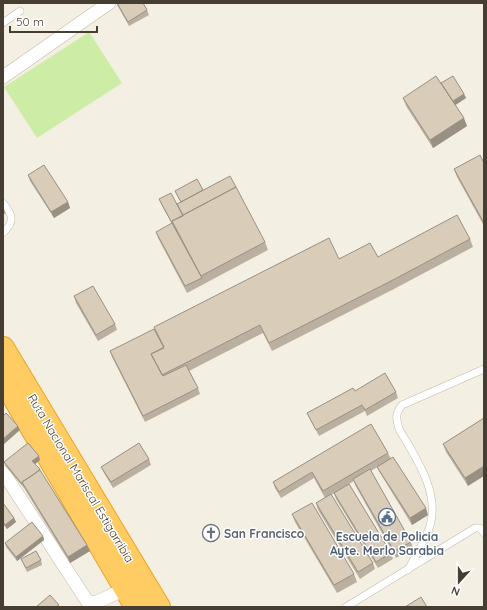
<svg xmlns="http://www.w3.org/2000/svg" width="487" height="610" viewBox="0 0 487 610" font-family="Quicksand,sans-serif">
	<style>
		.green { fill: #cdeda7 }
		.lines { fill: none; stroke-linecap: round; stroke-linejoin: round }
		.lane-casing { stroke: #c3b9a8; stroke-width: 8 }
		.street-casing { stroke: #c3b9a8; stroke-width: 14 }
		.highway-casing { stroke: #eda324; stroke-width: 24 }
		.lane { stroke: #fff; stroke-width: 7 }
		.street { stroke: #fff; stroke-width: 13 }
		.highway { stroke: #ffcb63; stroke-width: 22 }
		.wall { fill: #bbb0a0 }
		.shaded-wall { fill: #989082 }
		.building { fill: #d9cdba; stroke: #989082 }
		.labels { text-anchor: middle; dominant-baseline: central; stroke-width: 3; stroke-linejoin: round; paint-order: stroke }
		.street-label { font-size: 12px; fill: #463e33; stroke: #fff }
		.worship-label { font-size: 12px; font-weight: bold; fill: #5b616d; stroke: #fff; text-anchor: start }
		.service-label { font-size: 12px; font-weight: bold; fill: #4e5e75; stroke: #fff }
	</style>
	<rect width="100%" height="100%" fill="#f4efe3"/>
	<path class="green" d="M89,32L122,83L37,138L4,87Z"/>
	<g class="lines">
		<g class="lane-casing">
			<path id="lane" d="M3,23L20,11
				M3,203C13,215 15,221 3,233
				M408,570C416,555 425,541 430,526C440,491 415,457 399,429C396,418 395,414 402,405L484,369
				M346,607L475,528H480L484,533"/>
		</g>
		<g class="street-casing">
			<path id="street" d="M3,77L109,3
				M3,472L87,601L95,603L125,589"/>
		</g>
		<g class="highway-casing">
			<path id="highway" d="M3,348L159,607
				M3,379L136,607"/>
		</g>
		<use href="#lane" class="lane"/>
		<use href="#street" class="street"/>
		<use href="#highway" class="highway"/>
	</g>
	<path class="wall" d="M116,3H143L147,10L149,15L129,26Z
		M441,83L464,94L466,98L455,105L467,126L433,148L406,106L403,98Z
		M484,163V226L457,177L454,169Z
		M28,175L68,202L70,208L54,218L30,181Z
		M203,190L265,242L268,250L187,293L158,238L156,232L172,224L161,204L159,199L178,206L181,202L175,191Z
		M3,207L6,213L3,215Z
		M470,239L473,247L394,289L272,351L263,333L189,371L198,388L200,394L145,422L112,357L110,351L339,259L378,257Z
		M74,296L115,324L117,330L98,341L76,303Z
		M355,391L396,392L398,398L367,416L365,411L319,436L310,419L307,413Z
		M484,418L468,486L446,452L443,444Z
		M388,453L391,459L428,515L412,525L380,473L377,467L387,461L371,471L411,542L413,548L396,558L355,485L354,481L331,495L373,563L375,569L360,579L318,510L316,503L325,498L314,478L281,498L275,488L273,482Z
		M149,459L151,465L113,488L104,473L101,467Z
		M40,460L35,464L40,471L87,545L90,551L70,563L24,488L6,467L4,462Z
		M334,493L391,553L393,559L378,568L336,499Z
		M3,503L14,518L16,522L7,529L3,524Z
		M292,514L354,574L357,582L337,593L295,522Z
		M43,536L44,540L17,561L6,547L5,543Z
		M21,559L41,560L42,565L27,572Z"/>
	<path class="shaded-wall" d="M464,94L466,98L454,106L452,102Z
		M464,118L467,126L433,148L430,140Z
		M68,202L70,208L54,218L51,212Z
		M18,426L20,430L3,445V439Z
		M39,456L40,460L34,465L32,461Z
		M484,466V476L468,486L465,478Z
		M426,508L428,515L412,525L410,518Z
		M14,518L16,522L7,529L5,525Z
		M43,536L44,540L17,561L16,557Z
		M87,545L90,551L70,563L68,557Z"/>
	<path class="building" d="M117,3H143L147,10L128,22Z
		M436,76L464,118L430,140L403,98Z
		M453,76L464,94L453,101L441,83Z
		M480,155L484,163V223L454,169Z
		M44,165L68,202L51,212L28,175Z
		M230,176L236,187L183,215L177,204Z
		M197,179L203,190L181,202L175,191Z
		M236,187L265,242L201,276L172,221Z
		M171,193L183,216L172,221V223L159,199Z
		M457,215L470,239L391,281L269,343L260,325L162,375L151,354L164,347L154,327L329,238L339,259L370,243L378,257Z
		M172,223L202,278L185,286L156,232Z
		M93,286L115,324L96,335L74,296Z
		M154,329L164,348L151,354L163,376L186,365L198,388L143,416L110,351Z
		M385,373L396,392L365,410L362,405L316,430L307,413L353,388L355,391Z
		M6,413L18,426L3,439V416Z
		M484,418V466L465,478L443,444Z
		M371,424L388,453L323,491L312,472L279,492L273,482Z
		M28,443L39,456L32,461L40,469L33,475L22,482V484L4,462Z
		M139,443L149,459L111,482L101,467Z
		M393,457L426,508L410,518L377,467Z
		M370,469L411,542L394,551L353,479Z
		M40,470L87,545L68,557L22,482Z
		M349,484L391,553L376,562L334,493Z
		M331,494L373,563L358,572L316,503Z
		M3,503L14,518L5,525L3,522Z
		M312,503L354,574L334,585L292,514Z
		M32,522L43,536L16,557L5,543Z
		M36,551L41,560L26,568L21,559Z
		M50,595L59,605L56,607H36Z
		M421,597L427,607H405Z"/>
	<defs>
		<g id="civic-ring" transform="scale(0.9)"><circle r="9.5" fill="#fff" stroke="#5c6f8a" stroke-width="1.5"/><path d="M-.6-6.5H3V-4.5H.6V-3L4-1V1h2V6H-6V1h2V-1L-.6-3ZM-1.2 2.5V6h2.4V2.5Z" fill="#5c6f8a"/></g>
		<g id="church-ring" transform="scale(0.9)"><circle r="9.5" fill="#fff" stroke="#6b7280" stroke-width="1.5"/><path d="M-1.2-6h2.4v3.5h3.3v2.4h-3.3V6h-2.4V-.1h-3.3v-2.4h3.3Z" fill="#6b7280"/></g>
	</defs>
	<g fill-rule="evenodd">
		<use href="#civic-ring" x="387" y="517"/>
		<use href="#church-ring" x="211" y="533"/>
	</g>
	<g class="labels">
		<g class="street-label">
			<text transform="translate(81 478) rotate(59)">Ruta Nacional Mariscal Estigarribia</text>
		</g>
		<g class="worship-label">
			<text x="224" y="533">San Francisco</text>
		</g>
		<g class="service-label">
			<text x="387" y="536">Escuela de Policia<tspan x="387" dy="14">Ayte. Merlo Sarabia</tspan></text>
		</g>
	</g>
	<rect width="487" height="610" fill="none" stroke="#463e33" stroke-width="8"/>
	<g transform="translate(459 582) rotate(201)" stroke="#ffffff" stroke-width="3" paint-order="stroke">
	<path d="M0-3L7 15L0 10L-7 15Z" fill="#463e33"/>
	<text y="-6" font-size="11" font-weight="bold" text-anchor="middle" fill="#463e33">N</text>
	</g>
	<path d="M10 26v6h87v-6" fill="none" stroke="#463e33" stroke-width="2"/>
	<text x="16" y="26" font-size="12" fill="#463e33" stroke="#ffffff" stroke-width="3" paint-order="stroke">50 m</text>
</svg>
